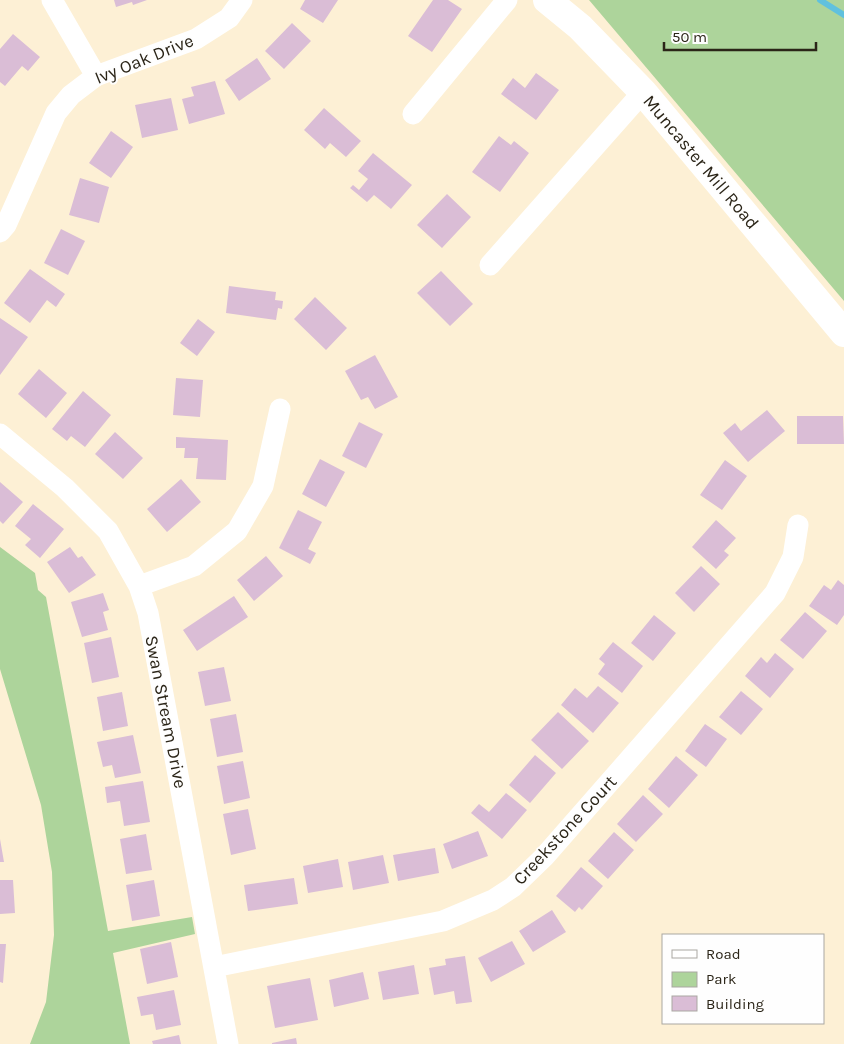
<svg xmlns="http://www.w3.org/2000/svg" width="844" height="1044" viewBox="0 0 844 1044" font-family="Karla,sans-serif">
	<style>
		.green { fill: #add49b }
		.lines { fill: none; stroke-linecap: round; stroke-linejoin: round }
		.stream { stroke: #60c1de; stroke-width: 6 }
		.building { fill: #dabdd6 }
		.street { stroke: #fff; stroke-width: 21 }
		.secondary { stroke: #fff; stroke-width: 28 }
		.labels { text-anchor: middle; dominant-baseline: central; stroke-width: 4; stroke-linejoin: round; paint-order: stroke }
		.street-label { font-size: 18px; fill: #2b2518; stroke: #fefefe }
	</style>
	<rect width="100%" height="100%" fill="#fdf0d5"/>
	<path class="green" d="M589,0H844V301Z
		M0,547L35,573L38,590L46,597L108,931L192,917L195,934L113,953L130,1044H30L46,1002L54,935L52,872L41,805L0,669Z"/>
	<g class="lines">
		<path class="stream" d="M820,0L844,15"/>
	</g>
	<path class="building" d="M114,0H147L133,5L132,2L116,7Z
		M305,0H338L323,23L300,9Z
		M433,0H448L462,9L432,52L408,36Z
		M292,23L311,41L284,69L265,51Z
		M13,34L40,57L28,71L22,66L5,86L0,82V49Z
		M257,58L271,79L239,101L225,80Z
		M536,73L559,90L536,120L501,94L513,78L525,88Z
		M215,81L225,114L189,124L182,99L194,96L191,87Z
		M171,98L178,130L142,138L135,105Z
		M324,108L361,141L346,157L330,143L325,149L304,130Z
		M111,131L133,147L111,178L89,163Z
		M499,136L511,145L514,141L529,153L500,192L472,172Z
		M373,153L412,185L391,209L374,195L367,202L350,188L353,185L359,190L368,179L358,171Z
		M80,178L109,187L99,223L69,215Z
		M447,194L471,217L442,248L417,225Z
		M61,229L85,241L68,275L44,263Z
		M30,269L65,294L56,307L47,300L30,323L4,303Z
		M441,271L473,304L450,326L417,293Z
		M229,286L276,292L275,300L283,301L282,309L278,308L276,320L226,313Z
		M315,297L347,328L326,350L294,319Z
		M0,318L28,337L0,375Z
		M198,319L215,332L197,356L180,343Z
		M375,355L398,397L375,409L368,397L361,400L345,371Z
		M39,369L67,393L46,418L18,394Z
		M176,378L203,380L200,417L173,415Z
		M83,391L111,415L85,447L71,436L67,441L52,429Z
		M767,410L785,431L748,462L723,433L735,423L741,431Z
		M797,416H843L844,444H797Z
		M359,422L383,434L366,468L342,456Z
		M115,432L143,458L123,479L95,454Z
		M176,437L228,440L226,480L196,479L198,458H184L185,448H176Z
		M320,459L345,472L326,507L302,494Z
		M725,460L747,476L722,510L700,495Z
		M181,479L201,502L167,532L147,509Z
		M0,482L23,502L3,524L0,521Z
		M33,504L64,529L40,558L25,545L31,539L15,526Z
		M298,510L322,522L308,549L316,553L310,564L279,548Z
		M716,520L736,538L724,551L729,555L716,569L692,547Z
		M70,547L78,558L82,556L96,575L69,593L47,562Z
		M266,556L283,576L254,601L237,580Z
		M701,566L720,584L694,612L675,593Z
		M838,580L844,585V615L837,625L809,606L824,585L831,590Z
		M103,593L109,610L103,612L108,630L82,637L71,602Z
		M234,596L248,617L197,651L183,630Z
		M805,612L827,631L803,659L780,640Z
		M654,615L676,633L653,661L631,643Z
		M111,637L119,677L92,683L84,643Z
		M613,642L643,666L622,693L598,674L605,664L599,659Z
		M775,653L794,669L770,698L745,676L761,657L767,663Z
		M224,667L231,701L205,706L198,672Z
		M598,686L619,703L593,733L561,705L575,688L587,698Z
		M741,691L763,709L741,735L719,717Z
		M122,692L128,726L103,731L97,697Z
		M558,712L589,741L562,769L531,740Z
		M236,714L243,752L217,757L210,719Z
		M705,724L727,739L706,767L685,751Z
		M133,735L141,773L115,778L112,765L103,767L97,742Z
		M535,755L556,773L530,803L509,785Z
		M676,756L698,775L669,808L648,789Z
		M243,761L250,798L224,804L217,766Z
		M143,781L150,822L124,826L120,801L107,803L105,787Z
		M506,793L527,810L502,839L471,813L479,804L489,812Z
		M643,795L663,814L636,842L617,824Z
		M248,809L256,849L231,855L223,814Z
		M478,831L488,856L452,869L443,844Z
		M614,832L634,850L608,879L588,861Z
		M146,834L152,870L126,874L120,839Z
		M0,839L4,862H0Z
		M435,848L439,873L398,881L393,855Z
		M383,855L389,883L353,890L348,862Z
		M338,859L343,887L308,893L303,866Z
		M581,867L603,886L582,910L579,907L575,912L556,896Z
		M294,878L298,904L248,911L244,885Z
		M0,880H13L15,913L0,914Z
		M154,880L160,916L132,921L126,885Z
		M552,910L566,932L533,952L519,931Z
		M512,941L525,964L491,982L478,958Z
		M171,942L178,977L147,984L140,949Z
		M0,944H6L3,983L0,982Z
		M465,956L472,1002L456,1004L454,991L434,995L429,968L446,965L445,959Z
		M414,965L419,994L383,1000L378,972Z
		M363,972L369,999L334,1007L329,980Z
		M310,978L318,1020L275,1028L267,986Z
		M174,990L181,1025L156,1030L153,1014L141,1016L137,997Z
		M179,1035L181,1044H153L152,1041Z
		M296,1038L297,1044H272V1043Z"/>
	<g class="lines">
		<path class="street" d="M52,0L96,76
			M413,114L507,0
			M0,232L6,225L56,113L71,95L96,76L196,39L229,18L242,0
			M490,265L643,92
			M0,434L65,488L108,531L139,586L148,613L228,1044
			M139,586L194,566L237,531L263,486L280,409
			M214,967L443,921L493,900L513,887L544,857L775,593L793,557L798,525"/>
		<path class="secondary" d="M547,0L580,27L643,92L844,333"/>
	</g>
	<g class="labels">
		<g class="street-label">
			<text transform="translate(144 59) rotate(-22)">Ivy Oak Drive</text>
			<text transform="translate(701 162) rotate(50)">Muncaster Mill Road</text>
			<text transform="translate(166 712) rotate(79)">Swan Stream Drive</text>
			<text transform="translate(565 830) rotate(-47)">Creekstone Court</text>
		</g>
	</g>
	<rect x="662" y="934" width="162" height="90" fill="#fefefe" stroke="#aaa7a2"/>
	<rect x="672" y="950" width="25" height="8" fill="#ffffff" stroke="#aaa7a2"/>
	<text x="706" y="959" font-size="15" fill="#2b2518">Road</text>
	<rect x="672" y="972" width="25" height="15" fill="#add49b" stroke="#aaa7a2"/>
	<text x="706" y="984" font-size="15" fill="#2b2518">Park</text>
	<rect x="672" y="996" width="25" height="15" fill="#dabdd6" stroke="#aaa7a2"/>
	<text x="706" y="1009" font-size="15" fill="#2b2518">Building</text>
	<path d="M664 42v8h152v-8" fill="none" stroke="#2b2518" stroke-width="2.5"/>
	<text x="672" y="42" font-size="15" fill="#2b2518" stroke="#fefefe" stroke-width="4" paint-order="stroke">50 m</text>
</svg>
